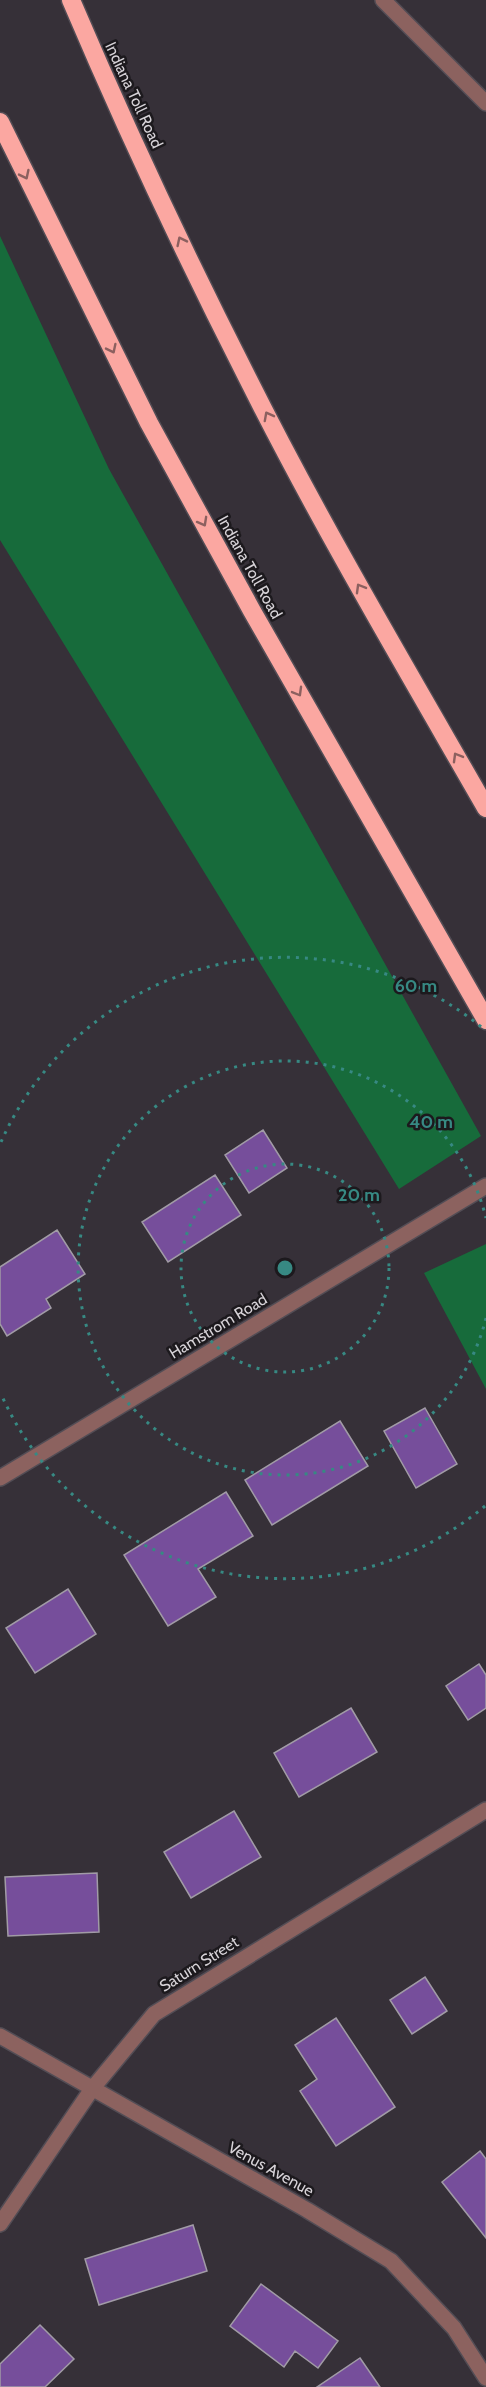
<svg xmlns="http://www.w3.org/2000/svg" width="486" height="2387" viewBox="0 0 486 2387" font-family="Cabin,sans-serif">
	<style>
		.green { fill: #176b3b }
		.building { fill: #764e9b; stroke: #a19ba6; stroke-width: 1.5 }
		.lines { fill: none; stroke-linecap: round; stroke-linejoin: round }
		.minor-casing { stroke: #534d55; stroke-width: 18 }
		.highway-casing { stroke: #534d55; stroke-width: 21 }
		.minor { stroke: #8c625f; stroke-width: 15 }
		.highway { stroke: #fba7a1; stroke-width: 18 }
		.oneway { stroke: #8c605f }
		.ring { fill: none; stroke: #378983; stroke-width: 3; stroke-dasharray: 3 6 }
		.labels { text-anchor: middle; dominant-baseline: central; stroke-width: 5; stroke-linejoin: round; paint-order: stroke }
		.street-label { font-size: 16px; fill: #d7d3d8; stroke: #1c191d }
		.centre { fill: #378983; stroke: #1c191d; stroke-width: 3 }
		.ring-label { font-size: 18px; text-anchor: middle; font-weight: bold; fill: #378983; stroke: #1c191d; stroke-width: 5; stroke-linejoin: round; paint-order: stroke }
	</style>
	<rect width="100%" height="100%" fill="#363038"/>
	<path class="green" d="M0,236L109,469L481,1136L399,1189L0,540Z
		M486,1244V1389L424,1273Z"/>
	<path class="building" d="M263,1130L287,1168L249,1193L225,1155Z
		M215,1175L241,1215L168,1262L142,1222Z
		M57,1230L85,1274L46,1299L51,1308L7,1336L0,1324V1267Z
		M425,1408L457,1464L416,1488L384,1431Z
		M340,1421L368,1466L272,1525L245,1480Z
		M226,1492L253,1536L198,1569L216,1597L168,1626L124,1555Z
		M68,1589L96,1634L35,1673L6,1628Z
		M479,1664L486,1675V1708L468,1720L446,1686Z
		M351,1708L377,1752L299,1797L274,1753Z
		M234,1811L261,1857L191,1898L164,1852Z
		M97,1873L99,1932L8,1936L5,1877Z
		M425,1977L447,2011L412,2034L390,2000Z
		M336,2018L395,2107L336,2146L300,2091L317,2079L295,2045Z
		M480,2151L486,2159V2238L442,2182Z
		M193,2225L207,2271L99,2305L85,2259Z
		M261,2284L338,2341L318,2368L295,2351L284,2367L230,2326Z
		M40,2325L74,2359L45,2387H0V2364Z
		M360,2358L380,2387H317Z"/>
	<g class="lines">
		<g class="minor-casing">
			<path id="minor" d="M383,0L486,103
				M0,1478L486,1186
				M0,2036L307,2210L391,2261L454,2328L486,2378
				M0,2224L92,2089L154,2014L486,1810"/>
		</g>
		<g class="highway-casing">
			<path id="highway" d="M71,0C125,127 184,253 247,377C320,523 404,665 486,808
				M0,122L149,423L252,611L486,1020"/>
		</g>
		<use href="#minor" class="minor"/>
		<use href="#highway" class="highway"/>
	</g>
	<defs><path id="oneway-chevron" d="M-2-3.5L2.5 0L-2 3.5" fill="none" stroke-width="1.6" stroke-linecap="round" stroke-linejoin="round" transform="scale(1.5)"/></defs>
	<g class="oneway">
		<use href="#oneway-chevron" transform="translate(25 175) rotate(64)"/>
		<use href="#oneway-chevron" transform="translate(181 241) rotate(-116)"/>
		<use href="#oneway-chevron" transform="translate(112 349) rotate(64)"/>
		<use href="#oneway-chevron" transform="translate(268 416) rotate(-118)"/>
		<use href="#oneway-chevron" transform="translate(203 522) rotate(61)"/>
		<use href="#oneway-chevron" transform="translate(360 588) rotate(-120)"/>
		<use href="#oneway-chevron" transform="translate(298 692) rotate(60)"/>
		<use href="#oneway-chevron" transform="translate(457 757) rotate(-120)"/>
	</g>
	<g class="ring">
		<circle cx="285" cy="1268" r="104"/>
		<path d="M486 1318A207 207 0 1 1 486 1218"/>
		<path d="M485 1506A311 311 0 0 1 1 1394M1 1142A311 311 0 0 1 485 1030"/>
	</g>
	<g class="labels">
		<g class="street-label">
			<text transform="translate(134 95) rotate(65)">Indiana Toll Road</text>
			<text transform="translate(250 567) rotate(61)">Indiana Toll Road</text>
			<text transform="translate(218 1326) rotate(-31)">Hamstrom Road</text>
			<text transform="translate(199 1964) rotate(-32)">Saturn Street</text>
			<text transform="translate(271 2169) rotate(29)">Venus Avenue</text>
		</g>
	</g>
	<circle cx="285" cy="1268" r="9" class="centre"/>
	<g class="ring-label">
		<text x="416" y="992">60 m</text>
		<text x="431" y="1128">40 m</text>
		<text x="359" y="1201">20 m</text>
	</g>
</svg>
